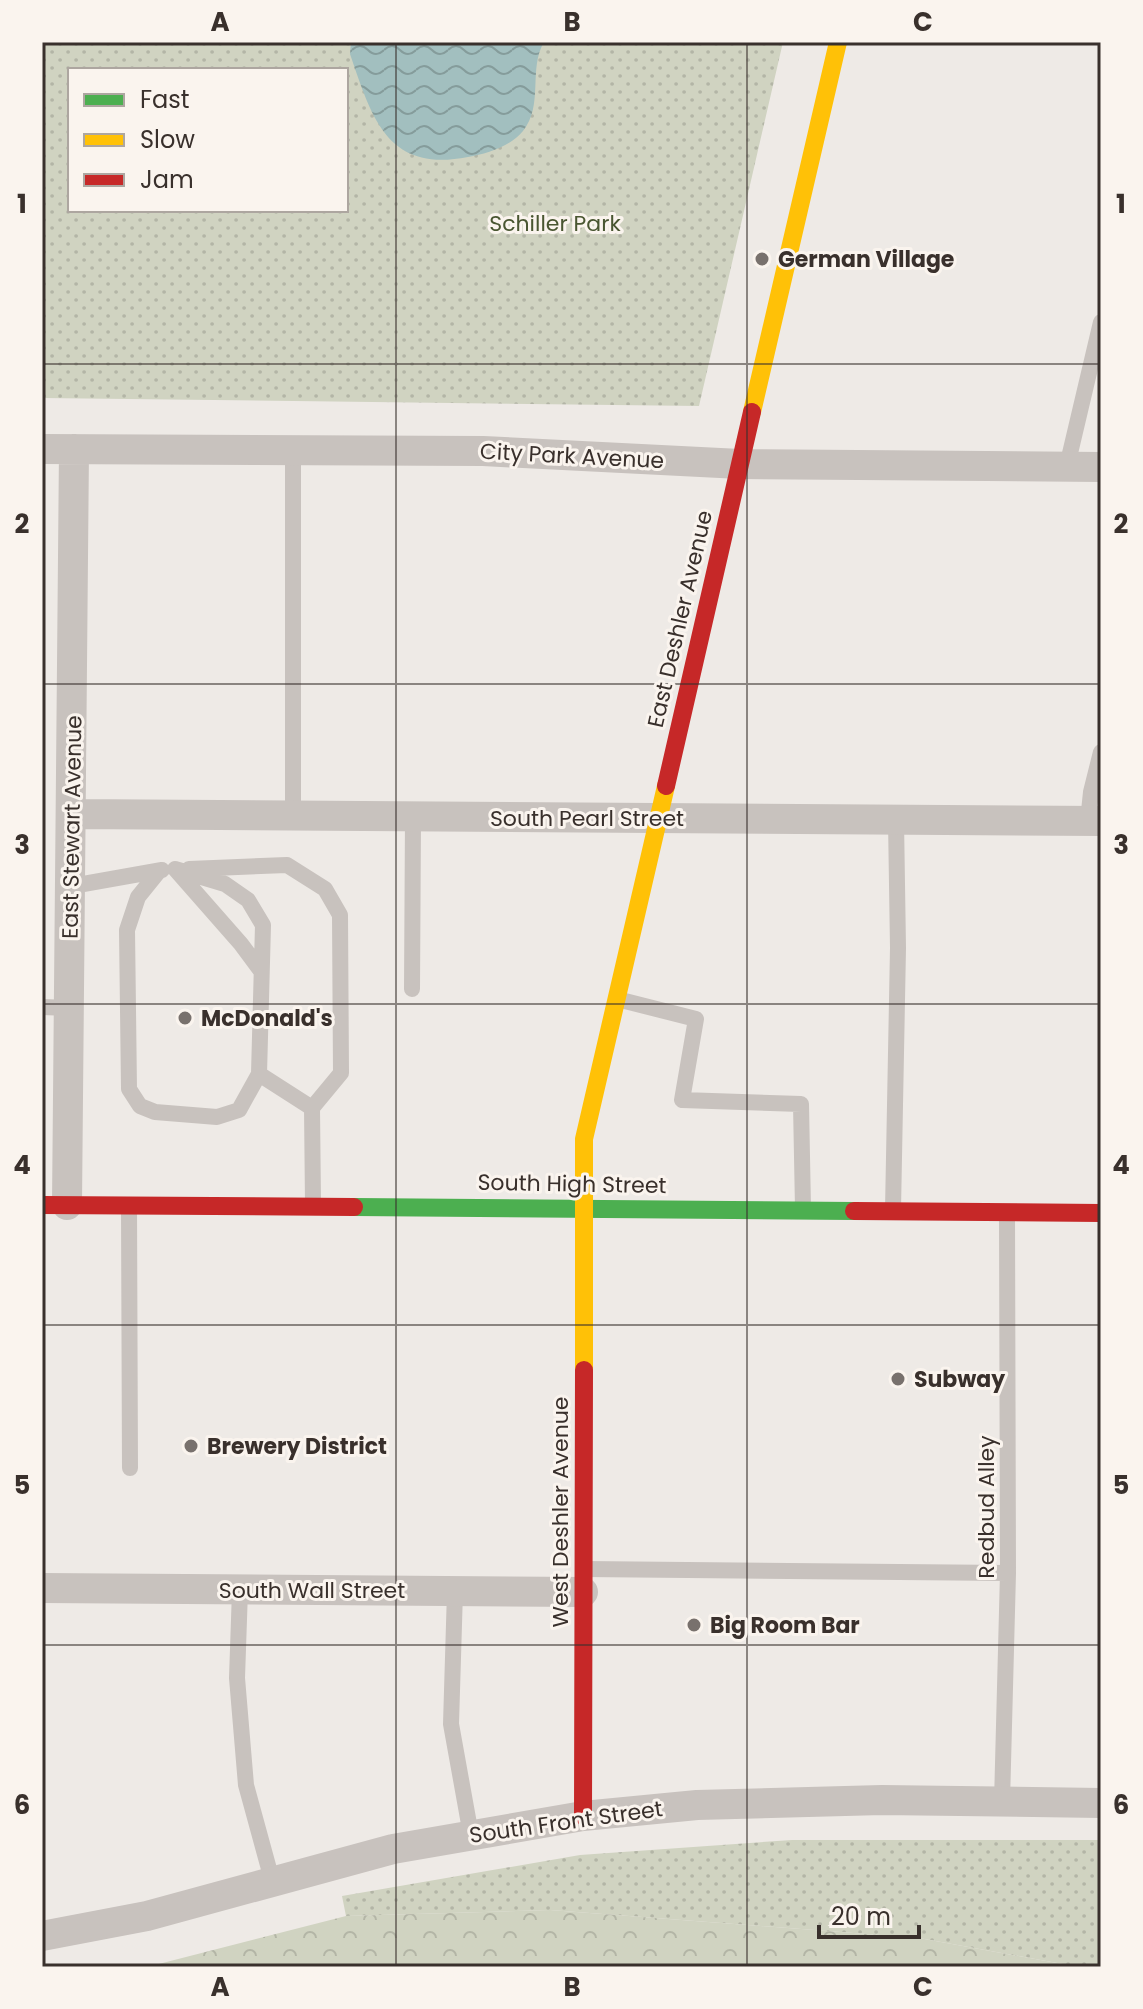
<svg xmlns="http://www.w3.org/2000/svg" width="1143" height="2009" viewBox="0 0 1143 2009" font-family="Poppins,sans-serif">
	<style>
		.green { fill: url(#green-dots); fill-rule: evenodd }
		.forest { fill: url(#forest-crowns) }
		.water { fill: url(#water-waves) }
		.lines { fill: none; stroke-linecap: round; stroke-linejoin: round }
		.lane { stroke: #c8c2be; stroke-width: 16 }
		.street { stroke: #c8c2be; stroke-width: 30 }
		.fast { stroke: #4caf50; stroke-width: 18 }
		.slow { stroke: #ffc107; stroke-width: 18 }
		.jam { stroke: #c62828; stroke-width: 18 }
		.grid { fill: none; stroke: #39302c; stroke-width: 2; stroke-opacity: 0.55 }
		.poi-dot { fill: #78716d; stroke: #faf4ee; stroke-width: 3 }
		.labels { text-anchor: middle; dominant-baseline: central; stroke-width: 6; stroke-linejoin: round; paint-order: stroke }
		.park-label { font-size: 22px; fill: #495631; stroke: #faf4ee }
		.poi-label { font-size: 22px; font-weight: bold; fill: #39302c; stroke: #faf4ee; text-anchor: start }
		.street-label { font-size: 22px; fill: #39302c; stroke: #faf4ee }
		.neatline { fill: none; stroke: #39302c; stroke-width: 3 }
		.grid-label { font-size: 26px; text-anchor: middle; font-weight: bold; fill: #39302c }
	</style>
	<defs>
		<pattern id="green-dots" width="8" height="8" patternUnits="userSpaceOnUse" patternTransform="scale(2)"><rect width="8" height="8" fill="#d0d3c1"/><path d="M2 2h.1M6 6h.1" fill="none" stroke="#b3b5a6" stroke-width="1.8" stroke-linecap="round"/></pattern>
		<pattern id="forest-crowns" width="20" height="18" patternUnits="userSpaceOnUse" patternTransform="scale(2)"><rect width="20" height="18" fill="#d0d3c1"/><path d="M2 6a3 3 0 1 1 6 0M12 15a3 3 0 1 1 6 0" fill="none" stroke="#b3b5a6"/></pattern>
		<pattern id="water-waves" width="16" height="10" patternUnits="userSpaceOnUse" patternTransform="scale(2)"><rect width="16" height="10" fill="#a2bfbf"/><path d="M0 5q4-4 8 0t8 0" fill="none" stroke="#859c9b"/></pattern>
	</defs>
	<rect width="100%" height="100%" fill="#eeeae6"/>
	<path class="green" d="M42,42H783L699,406L42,398ZM70,70H346V210H70Z
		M792,1840H1101V1967H1079L919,1938L550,1910L346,1916L342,1896L580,1855Z"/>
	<path class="forest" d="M550,1910L919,1938L1079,1967H147L346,1916Z"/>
	<path class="water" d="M351,42H544C528,69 544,105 523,131C511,146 487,154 468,157C387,173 372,118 350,54Z"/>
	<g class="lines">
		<path class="lane" d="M293,450V816
			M1067,466L1101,322
			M1088,821L1091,792L1101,752
			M189,869L287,865L325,889L340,915L341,1073L312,1108L313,1204
			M176,870L241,944L261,971
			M159,871L138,897L127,930L129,1089L140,1106L155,1112L217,1117L239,1110L259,1074L263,925L248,900L225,884L175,869
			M72,886L162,870
			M412,989L413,817
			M617,999L696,1019L682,1100L801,1104L803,1209
			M42,1007L70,1008
			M259,1074L312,1108
			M129,1207L130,1468
			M893,1210L898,948L896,820
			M584,1569L1008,1573
			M240,1590L237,1678L246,1785L272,1880
			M455,1591L451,1724L471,1835
			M1002,1802L1008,1573L1007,1215"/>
		<path class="street" d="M42,449L483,451L740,464L1101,467
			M73,814L1101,821
			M67,1205L74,449
			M42,1588L583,1592
			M42,1936L147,1916L393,1849L583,1816L697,1805L882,1800L1101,1803"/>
		<path class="fast" d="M354,1207L854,1211"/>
		<path class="slow" d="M752,412L838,42
			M584,1370V1139L666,786"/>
		<path class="jam" d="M666,786L752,412
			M42,1205L354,1207
			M854,1211L1101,1213
			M583,1816L584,1370"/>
	</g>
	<path class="grid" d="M396,42V1967M747,42V1967M42,364H1101M42,684H1101M42,1004H1101M42,1325H1101M42,1645H1101"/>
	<g class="poi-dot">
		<circle cx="762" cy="259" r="8"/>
		<circle cx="185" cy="1018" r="8"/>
		<circle cx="898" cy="1379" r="8"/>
		<circle cx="191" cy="1446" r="8"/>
		<circle cx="694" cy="1625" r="8"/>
	</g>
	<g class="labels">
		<g class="park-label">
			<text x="555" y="223">Schiller Park</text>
		</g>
		<g class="poi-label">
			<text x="778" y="259">German Village</text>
			<text x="201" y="1018">McDonald's</text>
			<text x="914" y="1379">Subway</text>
			<text x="207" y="1446">Brewery District</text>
			<text x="710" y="1625">Big Room Bar</text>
		</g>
		<g class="street-label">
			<text transform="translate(572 456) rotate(3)">City Park Avenue</text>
			<text transform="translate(680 619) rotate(-77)">East Deshler Avenue</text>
			<text x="587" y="818">South Pearl Street</text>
			<text transform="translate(72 827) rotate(-89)">East Stewart Avenue</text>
			<text transform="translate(572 1184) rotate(1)">South High Street</text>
			<text transform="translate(986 1507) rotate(-90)">Redbud Alley</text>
			<text transform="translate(560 1512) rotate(-90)">West Deshler Avenue</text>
			<text x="312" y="1590">South Wall Street</text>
			<text transform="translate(566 1822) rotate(-8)">South Front Street</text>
		</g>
	</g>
	<rect width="1143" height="2009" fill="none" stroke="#faf4ee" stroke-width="88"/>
	<rect x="68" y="68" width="280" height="144" fill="#faf4ee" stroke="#ada6a0" stroke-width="2"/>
	<rect x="84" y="94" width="40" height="12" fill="#4caf50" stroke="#ada6a0" stroke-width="2"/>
	<text x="140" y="108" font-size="24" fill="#39302c">Fast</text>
	<rect x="84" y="134" width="40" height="12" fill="#ffc107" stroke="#ada6a0" stroke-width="2"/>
	<text x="140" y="148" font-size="24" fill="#39302c">Slow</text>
	<rect x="84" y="174" width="40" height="12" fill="#c62828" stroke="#ada6a0" stroke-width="2"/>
	<text x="140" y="188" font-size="24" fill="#39302c">Jam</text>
	<path d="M819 1925v12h100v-12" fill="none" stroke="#39302c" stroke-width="4"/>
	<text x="831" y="1925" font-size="24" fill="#39302c" stroke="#faf4ee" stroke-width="6" paint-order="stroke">20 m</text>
	<rect x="44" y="44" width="1055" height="1921" class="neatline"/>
	<g class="grid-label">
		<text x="220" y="31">A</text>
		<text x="572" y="31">B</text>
		<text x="923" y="31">C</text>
		<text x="22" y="213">1</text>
		<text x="1121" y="213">1</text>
		<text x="22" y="533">2</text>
		<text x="1121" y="533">2</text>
		<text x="22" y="854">3</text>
		<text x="1121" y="854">3</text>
		<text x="22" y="1174">4</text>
		<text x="1121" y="1174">4</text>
		<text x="22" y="1494">5</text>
		<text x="1121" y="1494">5</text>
		<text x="22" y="1814">6</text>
		<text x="1121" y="1814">6</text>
		<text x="220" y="1996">A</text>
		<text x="572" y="1996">B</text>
		<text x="923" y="1996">C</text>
	</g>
</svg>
